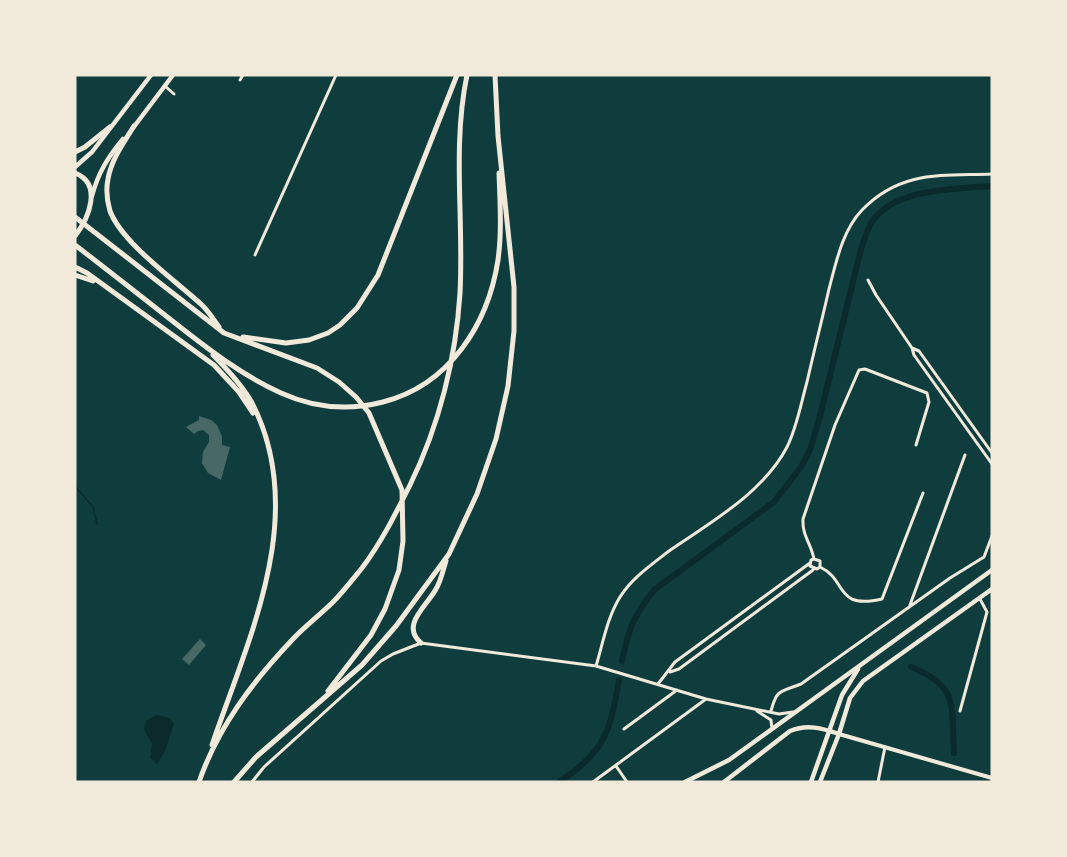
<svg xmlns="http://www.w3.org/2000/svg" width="1067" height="857" viewBox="0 0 1067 857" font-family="'Archivo Narrow',sans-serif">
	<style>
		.water { fill: #0a2a2b }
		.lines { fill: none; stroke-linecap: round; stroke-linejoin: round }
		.stream { stroke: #0a2a2b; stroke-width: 1.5 }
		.canal { stroke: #0a2a2b; stroke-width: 6 }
		.building { fill: #486865 }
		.minor { stroke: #f1e9da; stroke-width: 3 }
		.tertiary { stroke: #f1e9da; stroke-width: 4 }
		.secondary { stroke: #f1e9da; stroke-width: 4.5 }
		.primary { stroke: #f1e9da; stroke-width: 5 }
		.trunk { stroke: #f1e9da; stroke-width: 5 }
	</style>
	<rect width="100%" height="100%" fill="#0f3d3e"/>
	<path class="water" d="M157,715L170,718L174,724L165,751L157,764L150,758L152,743C147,734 141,731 147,720Z"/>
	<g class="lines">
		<path class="stream" d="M75,486L93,507L97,524"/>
		<path class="canal" d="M622,661C629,628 633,617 654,590L774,502L801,467L810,450L819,420L861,249C864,241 867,231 871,223C893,188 956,189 992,186
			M911,667C960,686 951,707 954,753
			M559,782C605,752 610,732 619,680"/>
	</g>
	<path class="building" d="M199,416L211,420L217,425L222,437V445L230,447L221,480L208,473L202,463L203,452L209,442V435L203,430L198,431L194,434L186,427L199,420Z
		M200,639L206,645L189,665L182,659Z"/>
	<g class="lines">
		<path class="minor" d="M240,80L243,75
			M165,86L174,94
			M255,255L336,75
			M868,280L876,295L912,348L914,355L992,464
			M912,348L919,351L992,453
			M814,559L811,560L810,566L817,569L820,567V561L814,559C811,543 802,536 803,519L835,425L859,370L865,369L927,393L929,402L916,445
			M820,567C848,580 834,610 882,599L923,493
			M910,605L965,455
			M596,666C603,643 607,618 620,597C632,578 651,565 669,551C711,522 763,493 787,447C797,427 801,403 807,382C814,351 822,320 829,289C836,263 842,231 862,210C901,170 941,176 992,174
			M670,672L679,669L813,570
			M658,684L675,662L810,563
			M757,711L771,720L772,729
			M771,711C777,688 781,692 801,684L950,578L984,557L992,536
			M960,711L987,612L980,599
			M624,729L677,690
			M616,766L627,782
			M252,782L264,767L381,661L393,654L421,643L436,645L596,666L706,699L779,714L793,712
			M593,782L706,699
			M878,782L885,747"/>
		<path class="tertiary" d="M839,734L992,778"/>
		<path class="secondary" d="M133,128L173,75
			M75,167L92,152L151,75
			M92,196C98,173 108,157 123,139
			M685,782L729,760L992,570
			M724,782L790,731C807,724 822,728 839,734
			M811,782L842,695L858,669
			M820,782L839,734L850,698L863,681L992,589"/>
		<path class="primary" d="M75,173C103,184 89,218 75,236"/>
		<path class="trunk" d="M134,126C124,142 111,160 108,179C106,189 107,201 110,211C122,243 176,281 202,305C209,312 214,320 219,327
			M75,152L85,147L110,127
			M75,217L224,333L317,368L339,382L356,397L369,413L402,490L403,541L399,570L385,609L371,635L328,691
			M75,245C109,271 142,297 175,323C208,349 243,376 281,393C314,408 348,411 383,402C449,385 488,325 498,260C502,231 500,202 499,173
			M75,267L87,273L214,365L239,392L253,413
			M75,275L93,281
			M243,337L286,343L309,340L328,333L340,325L357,308L378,275L457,75
			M421,643C400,625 427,606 436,589C441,581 443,570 446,561
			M212,745C249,637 310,513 251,401C241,384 227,369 213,355
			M199,782C218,727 253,681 293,639C305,626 320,615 333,602C343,592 353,579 362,568C381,543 396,513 410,485C439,426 456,358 460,293C464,220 452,147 467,75
			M234,782L256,757L362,665L396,626L449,554L477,494L496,439L508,386L514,331V287L498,136L495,75"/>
	</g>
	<rect width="1067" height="857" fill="none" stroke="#f1e9da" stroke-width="153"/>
</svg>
